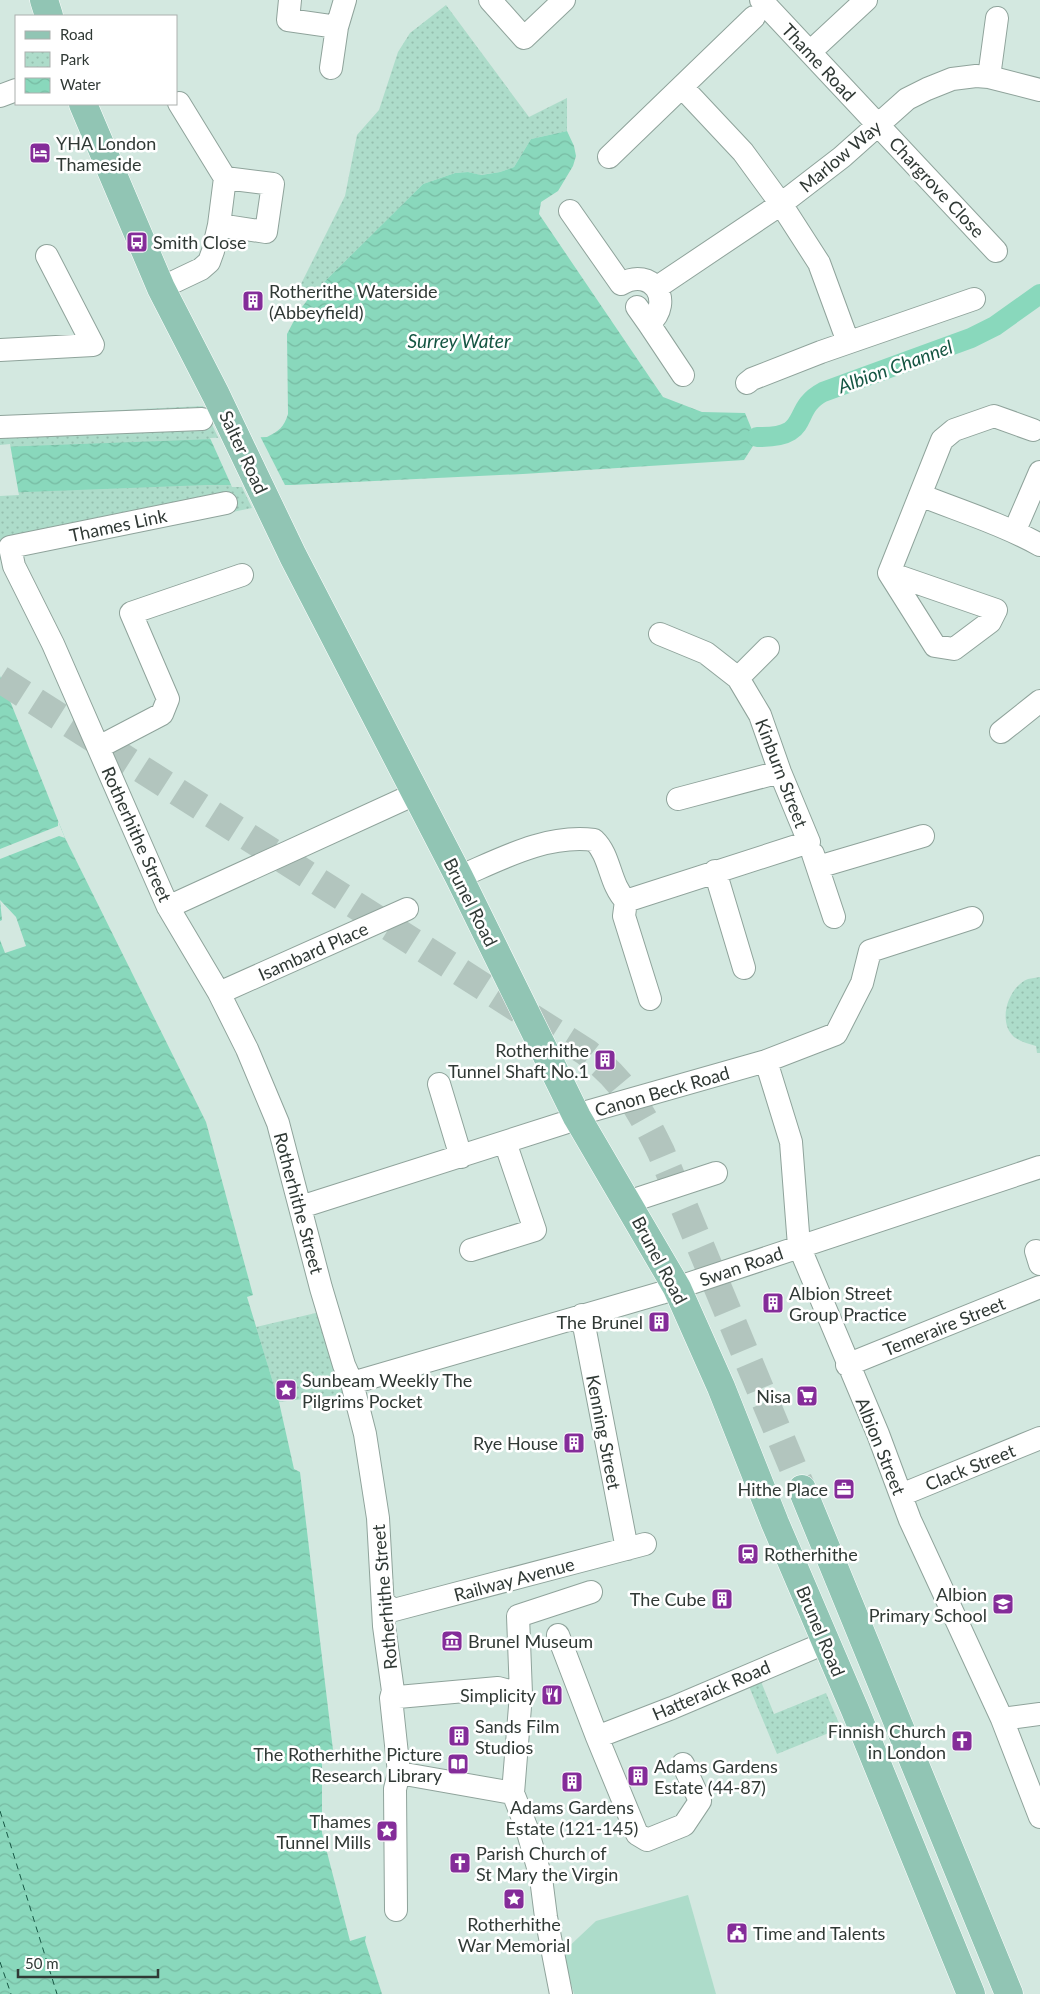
<svg xmlns="http://www.w3.org/2000/svg" width="1040" height="1994" viewBox="0 0 1040 1994" font-family="Lato,sans-serif">
	<style>
		.green { fill: #addcca }
		.park { fill: url(#park-dots) }
		.water { fill: url(#water-waves) }
		.pier { fill: #d3e8e0 }
		.lines { fill: none; stroke-linecap: round; stroke-linejoin: round }
		.canal { stroke: #89d8bc; stroke-width: 20 }
		.ferry { stroke: #155643; stroke-width: 1; stroke-dasharray: 6 5; stroke-linecap: butt }
		.major-tunnel { stroke: #b2c5be; stroke-width: 28; stroke-dasharray: 28 14; stroke-linecap: butt }
		.minor-casing { stroke: #8fa39b; stroke-width: 24 }
		.major-casing { stroke: #fff; stroke-width: 29 }
		.minor { stroke: #fff; stroke-width: 22 }
		.major { stroke: #91c5b4; stroke-width: 28 }
		.labels { text-anchor: middle; dominant-baseline: central; stroke-width: 5; stroke-linejoin: round; paint-order: stroke }
		.street-label { font-size: 18px; fill: #303935; stroke: #fff }
		.poi-label { font-size: 18px; fill: #303935; stroke: #fff; text-anchor: start }
		.water-label { font-size: 19px; font-style: italic; fill: #155643; stroke: #fff }
	</style>
	<defs>
		<pattern id="park-dots" width="8" height="8" patternUnits="userSpaceOnUse" patternTransform="scale(1.25)"><rect width="8" height="8" fill="#addcca"/><path d="M2 2h.1M6 6h.1" fill="none" stroke="#95beae" stroke-width="1.8" stroke-linecap="round"/></pattern>
		<pattern id="water-waves" width="16" height="10" patternUnits="userSpaceOnUse" patternTransform="scale(1.25)"><rect width="16" height="10" fill="#89d8bc"/><path d="M0 5q4-4 8 0t8 0" fill="none" stroke="#77baa2"/></pattern>
	</defs>
	<rect width="100%" height="100%" fill="#d3e8e0"/>
	<path class="green" d="M688,1895L716,1994H574L562,1953L596,1921Z"/>
	<path class="park" d="M446,5L529,117L567,98V131L531,139L514,167L500,172L480,175L468,172L455,173L423,184L312,294L297,292L345,196L357,135L379,110L398,52L410,33Z
		M203,406L252,508L0,560V416Z
		M1040,977V1053H1037L1036,1046C1029,1044 1021,1042 1014,1037C997,1022 1008,987 1028,979C1032,978 1036,978 1040,977Z
		M320,1312L346,1394L279,1402L256,1327Z
		M760,1679L774,1714L826,1693L841,1728L777,1754L748,1684Z"/>
	<path class="water" d="M567,131L574,146L576,156L573,166L558,191L541,202L539,214L663,397L702,412L745,413L752,430H757V446H753L744,460L523,474L291,485H206L0,493V447L267,437C279,431 284,427 288,414L287,334L299,311L312,294L423,184L455,173L468,172L481,175L500,172L514,167L531,139Z
		M0,676L65,838L206,1122L253,1295L247,1297L279,1402L294,1469L300,1472L333,1750L322,1752V1833L350,1941L366,1936L365,1941L382,1994H0Z"/>
	<path class="pier" d="M260,436L286,487H232L210,438Z
		M10,444L19,495L0,496V445Z
		M58,821L65,838L59,836L0,859V849L58,826Z
		M0,900L16,917L26,946L5,953L0,940V921L2,920Z"/>
	<g class="lines">
		<path class="canal" d="M757,437C814,438 789,410 823,392L971,338L995,326L1040,294"/>
		<path class="ferry" d="M0,1811L57,1994
			M0,1962L11,1994"/>
		<path class="major-tunnel" d="M0,679L586,1052C624,1081 640,1109 661,1152L802,1489"/>
		<g class="minor-casing">
			<path id="minor" d="M290,0L288,20L337,27L345,0
				M490,0L524,38L564,0
				M761,0L996,251
				M810,52L866,0
				M331,68L337,27
				M989,77L997,18
				M682,87L743,152L781,204L819,263L848,342
				M0,96L16,90
				M609,157L754,17
				M570,211L621,284C652,266 675,301 649,324L683,375
				M219,225L266,232L273,184L225,178
				M161,288L201,269L209,262L213,251L219,225L225,178L179,103
				M656,288L781,204L842,157L907,99L927,89L952,79L976,76L989,77L1040,90
				M637,307L649,324
				M0,350L93,345L47,256
				M747,383L752,379L821,352L974,299
				M0,427L202,419
				M920,495C960,511 1002,524 1040,545
				M226,503L10,547L14,566L53,644L168,907L219,993L247,1049L278,1123L321,1288L344,1365L352,1383L365,1434L378,1518L384,1626L393,1691L391,1698L399,1773L395,1789L396,1910
				M1015,530L1040,472
				M889,573L996,610L990,622L954,649L935,646Z
				M889,573L942,440L954,430L994,416L1033,430
				M738,678L768,648
				M1001,732L1040,701
				M99,747L162,714L168,699L131,613L242,575
				M678,799L780,772
				M813,854L834,917
				M818,867L923,836
				M715,871L744,968
				M459,877C501,859 546,834 594,840C611,856 609,884 626,901L624,916L650,999
				M626,901L809,842L780,772L760,715L738,678L706,653L660,634
				M168,907L415,794
				M219,993L407,909
				M766,1061L791,1142L799,1246L878,1434L910,1520L1002,1719L1040,1817
				M439,1084L461,1157
				M628,1202L716,1173
				M301,1210L307,1205L564,1123L590,1111L766,1061L836,1034L862,983L870,951L972,918
				M471,1250L535,1230L505,1142
				M1036,1251L1040,1264
				M582,1315L627,1549
				M847,1365L1040,1287
				M352,1383L661,1293L1040,1167
				M901,1495L1040,1438
				M384,1603L394,1610L645,1544
				M558,1635L597,1737L637,1834L647,1840L684,1825L700,1801L683,1764
				M392,1694L398,1697L498,1688L521,1694
				M1002,1719L1040,1714
				M597,1737L672,1708L825,1643
				M399,1773L513,1793
				M561,1994L546,1917L541,1878L527,1829L513,1793L521,1694L518,1616L591,1592"/>
		</g>
		<g class="major-casing">
			<path id="major" d="M44,0L49,16
				M83,104L161,288L216,395L293,556L459,877L577,1117L677,1288L721,1387L775,1523L855,1710L971,1994
				M802,1489L1009,1994"/>
		</g>
		<use href="#minor" class="minor"/>
		<use href="#major" class="major"/>
	</g>
	<defs>
		<g id="hotel-square" transform="scale(1.125)"><rect x="-9" y="-9" width="18" height="18" rx="4" fill="#842c99" stroke="#fff"/><path d="M-6-4.5h1.5V1H6V5H4.5V3h-9V5H-6ZM-4 0a1.8 1.8 0 1 1 3.6 0ZM.5 0V-2.5h3Q6-2.5 6 0Z" fill="#fff"/></g>
		<g id="bus-square" transform="scale(1.125)"><rect x="-9" y="-9" width="18" height="18" rx="4" fill="#842c99" stroke="#fff"/><path d="M-5-6H5V4H4V6H2V4H-2V6H-4V4H-5ZM-3.5-4V0h7V-4ZM-3.5 1.2v1.5H-2V1.2ZM2 1.2v1.5H3.5V1.2Z" fill="#fff"/></g>
		<g id="building-square" transform="scale(1.125)"><rect x="-9" y="-9" width="18" height="18" rx="4" fill="#842c99" stroke="#fff"/><path d="M-4-6H4V6H1V3H-1V6H-4ZM-2.5-4.3h1.7v1.8h-1.7ZM.8-4.3h1.7v1.8H.8ZM-2.5-1h1.7V.8h-1.7ZM.8-1h1.7V.8H.8Z" fill="#fff"/></g>
		<g id="sight-square" transform="scale(1.125)"><rect x="-9" y="-9" width="18" height="18" rx="4" fill="#842c99" stroke="#fff"/><path d="M0-6L1.8-2.2L6-1.7L2.9 1.2L3.7 5.4L0 3.3L-3.7 5.4L-2.9 1.2L-6-1.7L-1.8-2.2Z" fill="#fff"/></g>
		<g id="supermarket-square" transform="scale(1.125)"><rect x="-9" y="-9" width="18" height="18" rx="4" fill="#842c99" stroke="#fff"/><path d="M-6-5.5h2.5l.6 2H6L4.5 2H-2.5L-4.4-4H-6ZM-1.5 3.2a1.3 1.3 0 1 0 .1 0ZM3 3.2a1.3 1.3 0 1 0 .1 0Z" fill="#fff"/></g>
		<g id="office-square" transform="scale(1.125)"><rect x="-9" y="-9" width="18" height="18" rx="4" fill="#842c99" stroke="#fff"/><path d="M-6-3h4V-5.5h4V-3h4V5H-6ZM-1-4.5V-3h2v-1.5ZM-6 0V1H6V0Z" fill="#fff"/></g>
		<g id="station-square" transform="scale(1.125)"><rect x="-9" y="-9" width="18" height="18" rx="4" fill="#842c99" stroke="#fff"/><path d="M-3-6H3Q5-6 5-4V2Q5 4 3 4L4.5 6H3L1.5 4h-3L-3 6H-4.5L-3 4Q-5 4-5 2V-4Q-5-6-3-6ZM-3.5-4v3h7v-3ZM-3.5 1v1.5H-2V1ZM2 1v1.5H3.5V1Z" fill="#fff"/></g>
		<g id="school-square" transform="scale(1.125)"><rect x="-9" y="-9" width="18" height="18" rx="4" fill="#842c99" stroke="#fff"/><path d="M0-5L7-2L0 1L-7-2ZM-4 1L0 2.5L4 1V4Q0 6-4 4Z" fill="#fff"/></g>
		<g id="museum-square" transform="scale(1.125)"><rect x="-9" y="-9" width="18" height="18" rx="4" fill="#842c99" stroke="#fff"/><path d="M0-6L6-3V-2H-6V-3ZM-5-1h2V3h-2ZM-1-1h2V3h-2ZM3-1h2V3H3ZM-6 4H6V6H-6Z" fill="#fff"/></g>
		<g id="restaurant-square" transform="scale(1.125)"><rect x="-9" y="-9" width="18" height="18" rx="4" fill="#842c99" stroke="#fff"/><path d="M-5-6h1v4h1v-4h1v4h1v-4h1v5L-1.5 .5V6h-2V.5L-5-1ZM5-6V6H3V1.5H1.5Q1.5-4 5-6Z" fill="#fff"/></g>
		<g id="church-square" transform="scale(1.125)"><rect x="-9" y="-9" width="18" height="18" rx="4" fill="#842c99" stroke="#fff"/><path d="M-1.2-6h2.4v3.5h3.3v2.4h-3.3V6h-2.4V-.1h-3.3v-2.4h3.3Z" fill="#fff"/></g>
		<g id="library-square" transform="scale(1.125)"><rect x="-9" y="-9" width="18" height="18" rx="4" fill="#842c99" stroke="#fff"/><path d="M-6-4Q-3-5.5-.7-3.5V5Q-3 3-6 4ZM6-4Q3-5.5 .7-3.5V5Q3 3 6 4Z" fill="#fff"/></g>
		<g id="civic-square" transform="scale(1.125)"><rect x="-9" y="-9" width="18" height="18" rx="4" fill="#842c99" stroke="#fff"/><path d="M-.6-6.5H3V-4.5H.6V-3L4-1V1h2V6H-6V1h2V-1L-.6-3ZM-1.2 2.5V6h2.4V2.5Z" fill="#fff"/></g>
	</defs>
	<g fill-rule="evenodd">
		<use href="#hotel-square" x="40" y="153"/>
		<use href="#bus-square" x="137" y="242"/>
		<use href="#building-square" x="253" y="301"/>
		<use href="#building-square" x="605" y="1060"/>
		<use href="#building-square" x="773" y="1303"/>
		<use href="#building-square" x="659" y="1322"/>
		<use href="#sight-square" x="286" y="1390"/>
		<use href="#supermarket-square" x="807" y="1396"/>
		<use href="#building-square" x="574" y="1443"/>
		<use href="#office-square" x="844" y="1489"/>
		<use href="#station-square" x="748" y="1554"/>
		<use href="#building-square" x="722" y="1599"/>
		<use href="#school-square" x="1003" y="1604"/>
		<use href="#museum-square" x="452" y="1641"/>
		<use href="#restaurant-square" x="552" y="1695"/>
		<use href="#building-square" x="459" y="1736"/>
		<use href="#church-square" x="962" y="1741"/>
		<use href="#library-square" x="458" y="1764"/>
		<use href="#building-square" x="638" y="1776"/>
		<use href="#building-square" x="572" y="1782"/>
		<use href="#sight-square" x="387" y="1831"/>
		<use href="#church-square" x="460" y="1863"/>
		<use href="#sight-square" x="514" y="1899"/>
		<use href="#civic-square" x="737" y="1933"/>
	</g>
	<g class="labels">
		<g class="street-label">
			<text transform="translate(819 62) rotate(47)">Thame Road</text>
			<text transform="translate(840 156) rotate(-40)">Marlow Way</text>
			<text transform="translate(937 187) rotate(47)">Chargrove Close</text>
			<text transform="translate(244 452) rotate(65)">Salter Road</text>
			<text transform="translate(118 525) rotate(-12)">Thames Link</text>
			<text transform="translate(782 773) rotate(69)">Kinburn Street</text>
			<text transform="translate(137 834) rotate(66)">Rotherhithe Street</text>
			<text transform="translate(471 902) rotate(63)">Brunel Road</text>
			<text transform="translate(313 951) rotate(-24)">Isambard Place</text>
			<text transform="translate(662 1091) rotate(-16)">Canon Beck Road</text>
			<text transform="translate(299 1203) rotate(75)">Rotherhithe Street</text>
			<text transform="translate(660 1260) rotate(62)">Brunel Road</text>
			<text transform="translate(741 1266) rotate(-19)">Swan Road</text>
			<text transform="translate(944 1326) rotate(-22)">Temeraire Street</text>
			<text transform="translate(604 1432) rotate(79)">Kenning Street</text>
			<text transform="translate(881 1446) rotate(68)">Albion Street</text>
			<text transform="translate(970 1467) rotate(-22)">Clack Street</text>
			<text transform="translate(514 1579) rotate(-15)">Railway Avenue</text>
			<text transform="translate(384 1597) rotate(-95)">Rotherhithe Street</text>
			<text transform="translate(821 1631) rotate(67)">Brunel Road</text>
			<text transform="translate(711 1690) rotate(-23)">Hatteraick Road</text>
		</g>
		<g class="poi-label">
			<text x="56" y="143">YHA London<tspan x="56" dy="21">Thameside</tspan></text>
			<text x="153" y="242">Smith Close</text>
			<text x="269" y="291">Rotherithe Waterside<tspan x="269" dy="21">(Abbeyfield)</tspan></text>
			<text x="589" y="1050" text-anchor="end">Rotherhithe<tspan x="589" dy="21">Tunnel Shaft No.1</tspan></text>
			<text x="789" y="1293">Albion Street<tspan x="789" dy="21">Group Practice</tspan></text>
			<text x="643" y="1322" text-anchor="end">The Brunel</text>
			<text x="302" y="1380">Sunbeam Weekly The<tspan x="302" dy="21">Pilgrims Pocket</tspan></text>
			<text x="791" y="1396" text-anchor="end">Nisa</text>
			<text x="558" y="1443" text-anchor="end">Rye House</text>
			<text x="828" y="1489" text-anchor="end">Hithe Place</text>
			<text x="764" y="1554">Rotherhithe</text>
			<text x="987" y="1594" text-anchor="end">Albion<tspan x="987" dy="21">Primary School</tspan></text>
			<text x="706" y="1599" text-anchor="end">The Cube</text>
			<text x="468" y="1641">Brunel Museum</text>
			<text x="536" y="1695" text-anchor="end">Simplicity</text>
			<text x="475" y="1726">Sands Film<tspan x="475" dy="21">Studios</tspan></text>
			<text x="946" y="1731" text-anchor="end">Finnish Church<tspan x="946" dy="21">in London</tspan></text>
			<text x="442" y="1754" text-anchor="end">The Rotherhithe Picture<tspan x="442" dy="21">Research Library</tspan></text>
			<text x="654" y="1766">Adams Gardens<tspan x="654" dy="21">Estate (44-87)</tspan></text>
			<text x="572" y="1807" text-anchor="middle">Adams Gardens<tspan x="572" dy="21">Estate (121-145)</tspan></text>
			<text x="371" y="1821" text-anchor="end">Thames<tspan x="371" dy="21">Tunnel Mills</tspan></text>
			<text x="476" y="1853">Parish Church of<tspan x="476" dy="21">St Mary the Virgin</tspan></text>
			<text x="514" y="1924" text-anchor="middle">Rotherhithe<tspan x="514" dy="21">War Memorial</tspan></text>
			<text x="753" y="1933">Time and Talents</text>
		</g>
		<g class="water-label">
			<text x="459" y="340">Surrey Water</text>
			<text transform="translate(895 366) rotate(-20)">Albion Channel</text>
		</g>
	</g>
	<rect x="15" y="15" width="162" height="90" fill="#ffffff" stroke="#acb0ae"/>
	<rect x="25" y="31" width="25" height="8" fill="#91c5b4" stroke="#acb0ae"/>
	<text x="60" y="40" font-size="15" fill="#303935">Road</text>
	<rect x="25" y="52" width="25" height="15" fill="url(#park-dots)" stroke="#acb0ae"/>
	<text x="60" y="65" font-size="15" fill="#303935">Park</text>
	<rect x="25" y="78" width="25" height="15" fill="url(#water-waves)" stroke="#acb0ae"/>
	<text x="60" y="90" font-size="15" fill="#303935">Water</text>
	<path d="M18 1969v8h140v-8" fill="none" stroke="#303935" stroke-width="2.5"/>
	<text x="25" y="1969" font-size="15" fill="#303935" stroke="#ffffff" stroke-width="4" paint-order="stroke">50 m</text>
</svg>
